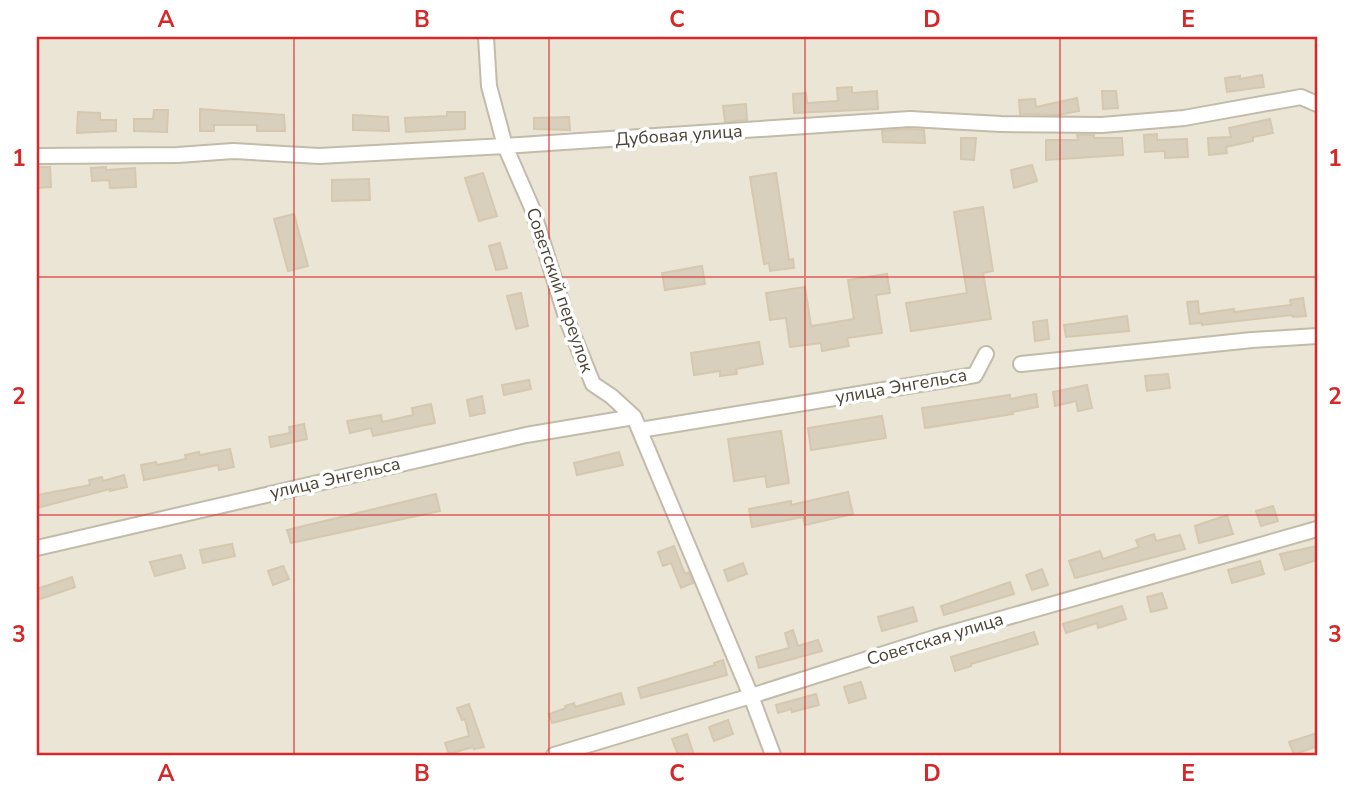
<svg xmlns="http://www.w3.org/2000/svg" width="1354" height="792" viewBox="0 0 1354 792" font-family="'Nunito Sans',sans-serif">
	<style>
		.residential { fill: #ebe5d6 }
		.building { fill: #d9cfbd; stroke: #d5c8af; stroke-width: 2 }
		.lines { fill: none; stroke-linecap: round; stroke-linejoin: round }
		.minor-casing { stroke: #c3bbaa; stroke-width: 18 }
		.minor { stroke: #fff; stroke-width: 14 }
		.grid { fill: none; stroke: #d62828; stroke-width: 2; stroke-opacity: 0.55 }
		.labels { text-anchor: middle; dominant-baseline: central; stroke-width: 7; stroke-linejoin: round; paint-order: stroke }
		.street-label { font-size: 18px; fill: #4b4436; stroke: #fff }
		.neatline { fill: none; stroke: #d62828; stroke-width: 2.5 }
		.grid-label { font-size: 23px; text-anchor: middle; font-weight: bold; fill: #d62828 }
	</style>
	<rect width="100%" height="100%" fill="#f6f3e9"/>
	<path class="residential" d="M37,37H1317V755H37Z"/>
	<path class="building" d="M1262,75L1264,87L1227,92L1225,78L1240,76V79Z
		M852,87V93L877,91L878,109L794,113L793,94L806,93L807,103L838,101L837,88Z
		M1102,91H1116L1118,108L1103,109Z
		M1077,98L1079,111L1058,115L1020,114L1019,100L1035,99L1036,107Z
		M746,104L747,120L725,122L723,106Z
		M200,109L284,115L285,131H257V125H214V131H200Z
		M154,110H168L167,132L134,131V119H153Z
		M78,112L100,113V120H116V131L77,133Z
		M447,112H465V129L406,132L405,118L447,116Z
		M353,115L388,117L389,131L353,130Z
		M569,117L570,130L534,129V118Z
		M1270,119L1273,133L1253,137V141L1226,147L1227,153L1209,155L1208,138L1231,137L1229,128Z
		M908,129L924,130L925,143L883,142L882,131Z
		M1157,134V140L1187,139L1188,157L1165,158V151L1145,152L1144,135Z
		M1077,135H1094V138H1122L1123,155L1046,160V140H1078Z
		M961,138H976L974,160L961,159Z
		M1032,165L1037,181L1014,188L1011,170Z
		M37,167H50L51,187L37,188Z
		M106,167V170L135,168L136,187L110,188L109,180L92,181L91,168Z
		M483,173L497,216L479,221L465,178Z
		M776,173L789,260L793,259L794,268L770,271L769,263L764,264L750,177Z
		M369,179L370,200L332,201V180Z
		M983,207L993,271L983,273L991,319L911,331L906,303L967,293L954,212Z
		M294,214L308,266L288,271L274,219Z
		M500,243L507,268L496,270L489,246Z
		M702,266L705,284L665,290L662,273Z
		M887,274L890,293L876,295L882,333L847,338L849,346L822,351L821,343L790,347L786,318L770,320L766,293L805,287L811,326L854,319L848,280Z
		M521,293L528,326L516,329L507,296Z
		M1303,298L1306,316L1293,317L1292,315L1202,325V323L1190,324L1187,302L1198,301L1199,314L1234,309V312L1291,305L1290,300Z
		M1127,316L1129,331L1066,337L1064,325Z
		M1047,320L1049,339L1035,341L1033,322Z
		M759,342L763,364L736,369L737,374L728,375L720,376V371L694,375L691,353Z
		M1168,374L1170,388L1147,391L1145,376Z
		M529,380L531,389L504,395L502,385Z
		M1087,385L1092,408L1078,411L1076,401L1055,406L1053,392Z
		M1036,394L1038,407L1012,412L1013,414L925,428L922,408L1010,395V399Z
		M482,396L485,413L470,416L467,400Z
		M431,404L435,423L373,436L371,428L350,433L347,421L381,415L382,422L413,415L412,408Z
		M882,416L886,438L811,450L808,428Z
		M304,424L307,439L271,447L269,437L290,433L289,427Z
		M781,431L789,483L767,487L765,476L734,481L728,439Z
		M230,449L234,467L219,470L218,465L144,480L141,465L156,462L157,465L186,459L185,455L199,452L200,455Z
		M619,452L623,465L577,475L574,463Z
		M124,475L127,487L110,491V489L37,508V495L90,485L89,480L102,477L103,481Z
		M848,492L853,514L805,525L803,517L752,527L749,509L791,501V505Z
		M436,494L440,511L291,543L287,530Z
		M1273,506L1278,521L1261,526L1256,511Z
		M1227,515L1233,534L1199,543L1195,526Z
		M1154,534L1156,541L1180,535L1185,549L1075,578L1069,561L1100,551L1103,559L1139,547L1136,540Z
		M232,544L235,556L203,563L200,550Z
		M674,546L685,574L689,572L693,583L681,588L671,563L663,566L658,552Z
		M1317,546V560L1285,570L1280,554Z
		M181,555L185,568L155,576L150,562Z
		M1260,561L1264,574L1232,583L1228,570Z
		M743,563L747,574L728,581L724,570Z
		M283,566L289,579L273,585L268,571Z
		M1042,569L1048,585L1032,590L1026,575Z
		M72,577L75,587L37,600V589Z
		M1010,582L1014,594L944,615L941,606Z
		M1162,593L1167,608L1151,612L1147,597Z
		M1122,606L1126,619L1098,628L1097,623L1066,633L1063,624Z
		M913,607L917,621L882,631L878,617Z
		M793,630L798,646L818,640L822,651L759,668L756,657L789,648L785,633Z
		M1034,632L1038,644L971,664V666L955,671L951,657Z
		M723,660L727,675L641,698L638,688L715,665L714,663Z
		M861,682L866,698L849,703L844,687Z
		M621,693L624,704L552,723L549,714L566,708L565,706L574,703L575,707Z
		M816,694L819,705L792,712L791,709L778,713L776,705Z
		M469,704L484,747L474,749L473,747L449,754L445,743L469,736L465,719L462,720L457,708Z
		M728,720L733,734L714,741L709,727Z
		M1317,733V746L1294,755L1289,742Z
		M687,734L694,755H678L672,739Z"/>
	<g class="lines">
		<g class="minor-casing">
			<path id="minor" d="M486,37L489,86L505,146L532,208L567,320L593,384L611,396L634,417L751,696L773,755
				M37,156L178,155L233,151L319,156L505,146L910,119L1001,124L1102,125L1184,118L1301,97L1317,104
				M1021,364L1252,340L1317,336
				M640,430L975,375L986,354
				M37,548L526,435L634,417
				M554,755L751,696L934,638L1317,529"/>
		</g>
		<use href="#minor" class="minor"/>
	</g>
	<path class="grid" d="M294,37V755M549,37V755M805,37V755M1060,37V755M37,277H1317M37,515H1317"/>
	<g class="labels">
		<g class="street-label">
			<text transform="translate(679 135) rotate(-4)">Дубовая улица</text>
			<text transform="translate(560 290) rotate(71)">Советский переулок</text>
			<text transform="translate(901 386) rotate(-10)">улица Энгельса</text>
			<text transform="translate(335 478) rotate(-13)">улица Энгельса</text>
			<text transform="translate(935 639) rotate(-17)">Советская улица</text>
		</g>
	</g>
	<rect width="1354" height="792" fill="none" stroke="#ffffff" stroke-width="77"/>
	<rect x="38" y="38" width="1278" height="716" class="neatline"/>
	<g class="grid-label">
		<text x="166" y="27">A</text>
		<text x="422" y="27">B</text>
		<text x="677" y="27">C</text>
		<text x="932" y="27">D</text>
		<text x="1188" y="27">E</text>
		<text x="19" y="166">1</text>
		<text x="1335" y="166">1</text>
		<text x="19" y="404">2</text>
		<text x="1335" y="404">2</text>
		<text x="19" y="642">3</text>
		<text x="1335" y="642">3</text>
		<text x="166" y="781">A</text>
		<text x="422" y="781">B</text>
		<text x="677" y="781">C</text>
		<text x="932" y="781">D</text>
		<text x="1188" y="781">E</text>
	</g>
</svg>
